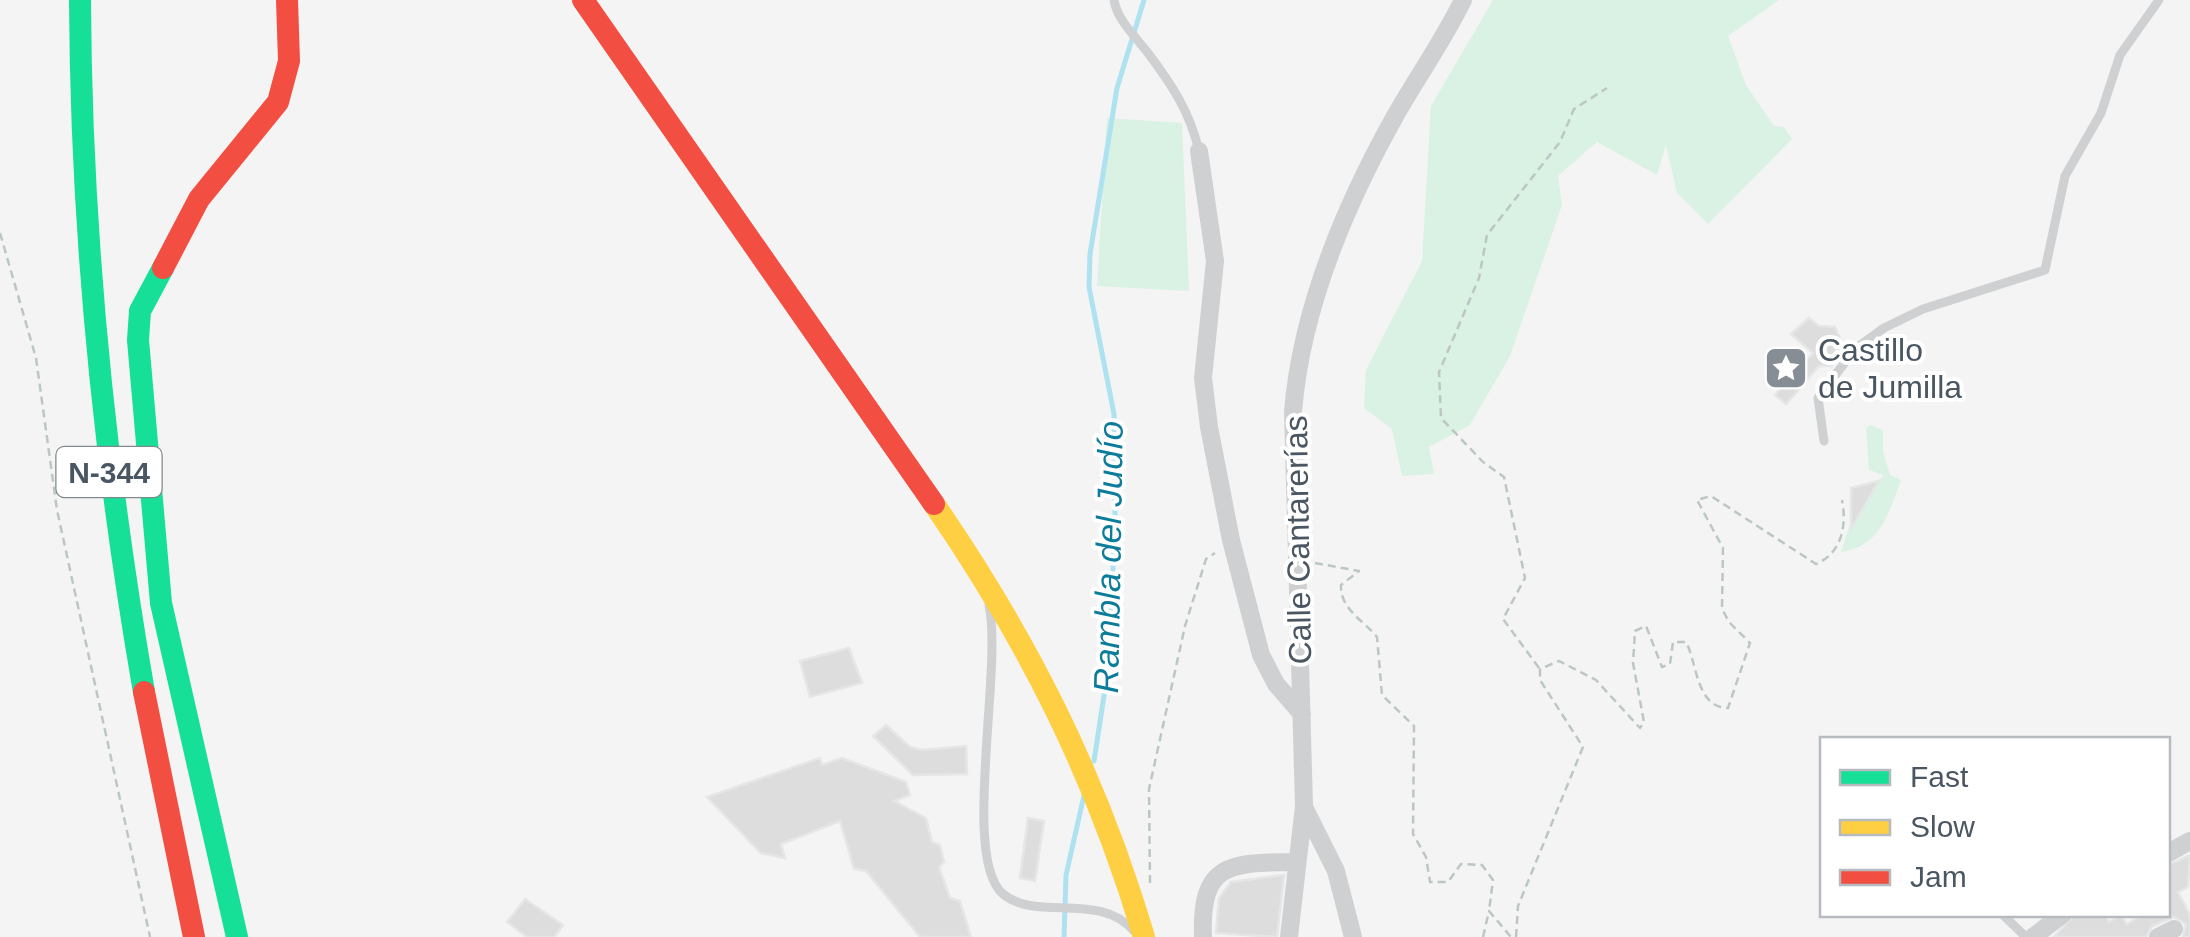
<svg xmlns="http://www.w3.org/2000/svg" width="2190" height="937" viewBox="0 0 2190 937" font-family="Helvetica,sans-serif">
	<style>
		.green { fill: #d9f2e3 }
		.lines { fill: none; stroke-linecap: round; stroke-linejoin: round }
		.stream { stroke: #aee2f0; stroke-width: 5 }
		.building { fill: #ddddde; stroke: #e5e6e7; stroke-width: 2.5 }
		.path { stroke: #bcc7c4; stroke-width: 2.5; stroke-dasharray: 8 5; stroke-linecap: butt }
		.lane { stroke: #ced0d2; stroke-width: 9 }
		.street { stroke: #ced0d2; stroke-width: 18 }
		.fast { stroke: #16e098; stroke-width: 22 }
		.slow { stroke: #ffcf43; stroke-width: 22 }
		.jam { stroke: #f24e42; stroke-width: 22 }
		.labels { text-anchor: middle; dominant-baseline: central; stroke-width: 8; stroke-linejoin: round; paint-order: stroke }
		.shield { fill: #fff; stroke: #808990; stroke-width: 2.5 }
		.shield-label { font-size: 30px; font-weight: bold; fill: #4a5661 }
		.poi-label { font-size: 32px; fill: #4a5661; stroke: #fff; text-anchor: start }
		.street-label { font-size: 32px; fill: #4a5661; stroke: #fff }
		.water-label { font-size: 35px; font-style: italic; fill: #0c7c9b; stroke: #fff }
	</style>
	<rect width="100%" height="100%" fill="#f4f4f4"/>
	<path class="green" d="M1493,0H1779L1728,36L1746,85L1774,126L1784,127L1792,139L1708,224L1677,193L1666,145L1657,175L1597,142L1558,176L1562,205L1510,356L1470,425L1429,447L1434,474L1402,476L1392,429L1364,408L1366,370L1422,261L1431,106Z
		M1107,118L1182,123L1189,291L1097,286Z
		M1870,425L1883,430V451L1890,475L1901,480C1889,513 1880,547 1841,552L1849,527L1883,475L1869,470L1866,428Z"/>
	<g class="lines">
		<path class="stream" d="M1094,761L1109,663L1115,521L1114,414L1089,287L1090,254L1117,88L1144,0
			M1064,937L1066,875L1085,791"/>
	</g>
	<path class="building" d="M1809,318L1819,326L1835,327L1845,349L1831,366H1819L1786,404L1775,395L1813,353L1791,334Z
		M1879,481L1851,529V488Z
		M849,648L862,683L810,697L800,661Z
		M886,725L910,747L922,750L966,746L967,774L913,775L873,736Z
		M820,758L822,765L842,758L906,782L910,795L894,801L926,818L932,842L940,845L944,862L939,867L950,898L960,901L971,937H920L866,871L854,869L840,821L781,844L785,858L761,853L707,797Z
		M1028,818L1044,821L1035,881L1020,878Z
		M2190,855L2188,887L2178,892L2190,915V937H2183L2186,924L2174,917L2152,926L2146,937H2054L2075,914H2105L2109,922L2120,915L2127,924L2143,914H2168V865Z
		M1284,875L1277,937L1216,933L1219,898L1231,882Z
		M525,899L563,925L554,937H527L507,922Z"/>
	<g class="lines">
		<path class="path" d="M0,233L36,358L57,510L150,937
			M1315,563L1359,571L1341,585C1340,609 1363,620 1377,637L1382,695L1414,726L1413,834L1426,857L1430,882H1448L1461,864L1482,865L1493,880L1489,911
			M1539,668L1503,619L1525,578L1504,477L1483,462L1441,418L1439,372L1479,278L1487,235L1560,142L1574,109L1607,88
			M1150,883L1149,789L1185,626L1206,559L1215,553
			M1483,937L1489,911L1511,937
			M1516,937L1518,906L1583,747L1540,680V669L1559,661L1596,680L1640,728L1644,722L1633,663L1635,631L1646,626L1662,667L1670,664L1673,642H1686C1697,662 1696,708 1728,708L1750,643L1729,622L1722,609L1723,548L1697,500L1711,496L1816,564C1842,553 1847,525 1842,500"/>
		<path class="lane" d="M1114,0C1117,20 1136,37 1148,53C1172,85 1190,112 1199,151
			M1824,441L1818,398L1855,349L1884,328L1923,309L2045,270L2065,176L2101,113L2120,55L2159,0
			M989,605C1003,669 961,859 1003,894C1037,922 1099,891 1134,931
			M2002,914L2026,937"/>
		<path class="street" d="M1199,151L1215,261L1203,378L1209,427L1231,540L1261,655L1276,684L1302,714
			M1304,807L1336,871L1353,937
			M2168,853L2190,841
			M1203,937C1200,861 1231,863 1296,862
			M1289,937L1304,806L1293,412C1301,311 1345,206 1394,118C1416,79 1443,41 1463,0
			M2033,937L2063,914
			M2158,937L2174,929"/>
		<path class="fast" d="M80,0C81,234 104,462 144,692
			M163,268L140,311L138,340L161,603L237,937"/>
		<path class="slow" d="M934,504C1029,642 1096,776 1144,937"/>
		<path class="jam" d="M583,0L934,504
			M163,268L199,199L278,102L289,61L287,0
			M144,692L194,937"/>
	</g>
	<defs>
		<g id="sight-square" transform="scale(2.25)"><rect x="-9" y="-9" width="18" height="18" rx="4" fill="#868d94" stroke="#fff"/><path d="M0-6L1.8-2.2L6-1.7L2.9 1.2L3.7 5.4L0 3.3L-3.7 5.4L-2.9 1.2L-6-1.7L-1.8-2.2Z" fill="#fff"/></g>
	</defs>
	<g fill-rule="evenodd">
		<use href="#sight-square" x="1786" y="368"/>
	</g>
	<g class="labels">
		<rect class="shield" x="56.5" y="447" width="105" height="50" rx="8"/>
		<g class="shield-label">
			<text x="109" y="472">N-344</text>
		</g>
		<g class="poi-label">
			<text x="1818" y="350">Castillo<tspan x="1818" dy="37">de Jumilla</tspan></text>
		</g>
		<g class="street-label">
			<text transform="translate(1298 540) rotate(-91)">Calle Cantarerías</text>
		</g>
		<g class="water-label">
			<text transform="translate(1108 557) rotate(-89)">Rambla del Judío</text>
		</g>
	</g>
	<rect x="1820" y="737" width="350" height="180" fill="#ffffff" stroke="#b7bbc0" stroke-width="2.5"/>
	<rect x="1840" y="770" width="50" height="15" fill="#16e098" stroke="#b7bbc0" stroke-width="2.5"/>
	<text x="1910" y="787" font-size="30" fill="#4a5661">Fast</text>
	<rect x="1840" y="820" width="50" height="15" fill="#ffcf43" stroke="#b7bbc0" stroke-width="2.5"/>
	<text x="1910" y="837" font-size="30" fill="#4a5661">Slow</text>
	<rect x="1840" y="870" width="50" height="15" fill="#f24e42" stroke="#b7bbc0" stroke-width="2.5"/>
	<text x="1910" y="887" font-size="30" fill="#4a5661">Jam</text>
</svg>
